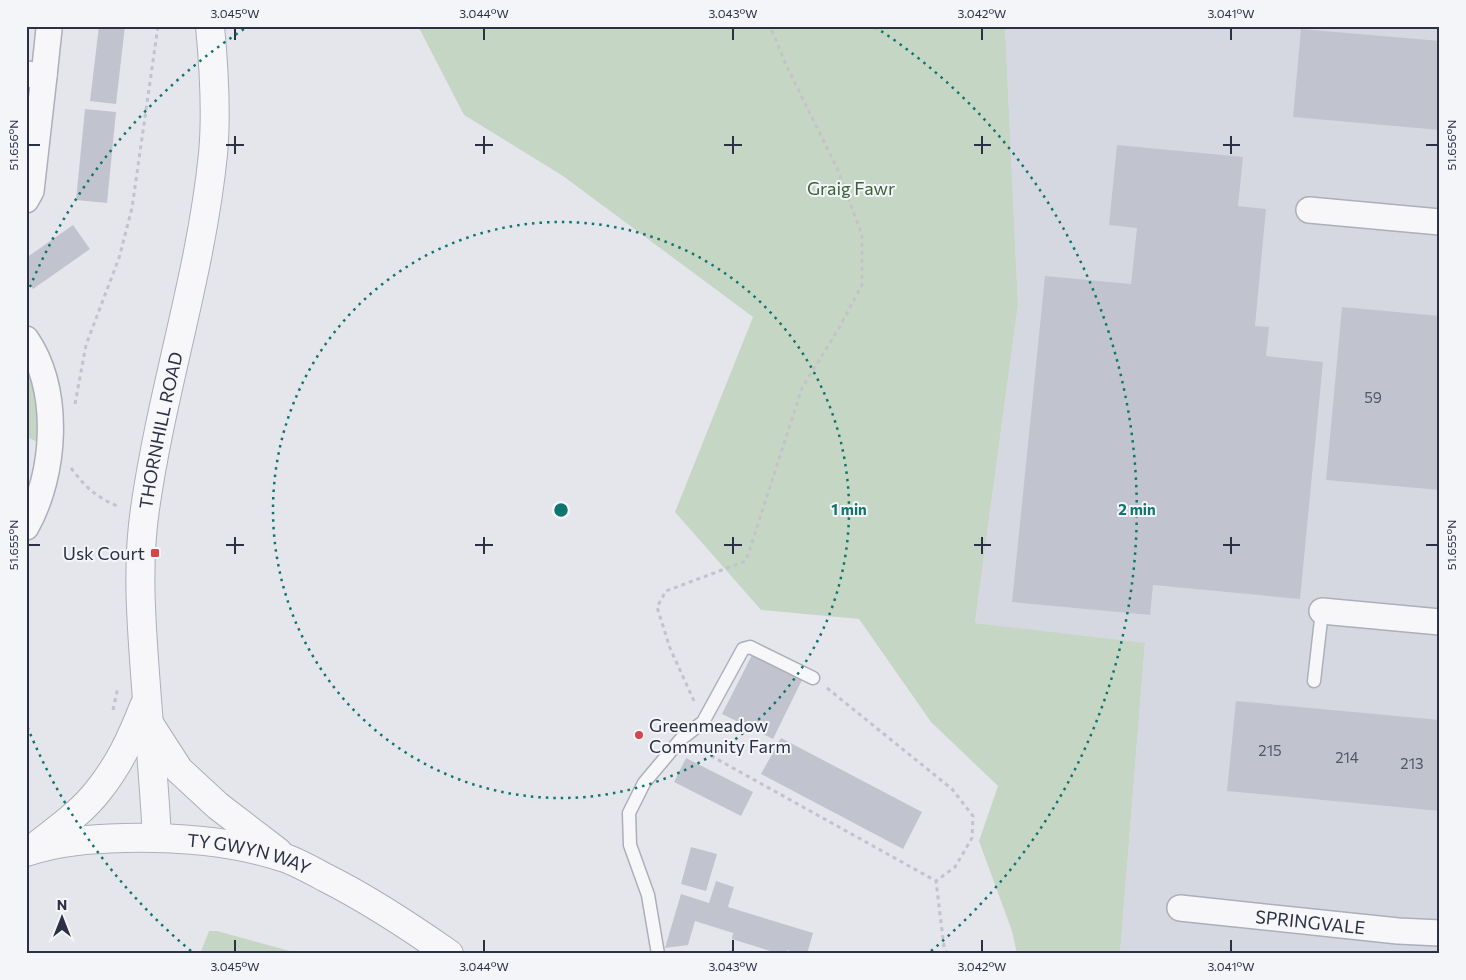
<svg xmlns="http://www.w3.org/2000/svg" width="1466" height="980" viewBox="0 0 1466 980" font-family="Commissioner,sans-serif">
	<style>
		.built { fill: #d6d8e1 }
		.green { fill: #c6d6c5 }
		.building { fill: #c1c4cf }
		.lines { fill: none; stroke-linecap: round; stroke-linejoin: round }
		.service-casing { stroke: #acafba; stroke-width: 15 }
		.minor-casing { stroke: #acafba; stroke-width: 28 }
		.tertiary-casing { stroke: #acafba; stroke-width: 30 }
		.path { stroke: #c2c3cb; stroke-width: 3; stroke-dasharray: 4 4; stroke-linecap: butt }
		.service { stroke: #f7f7fa; stroke-width: 12 }
		.minor { stroke: #f7f7fa; stroke-width: 25 }
		.tertiary { stroke: #f7f7fa; stroke-width: 28 }
		.ticks { fill: none; stroke: #2b3045; stroke-width: 2 }
		.ring { fill: none; stroke: #0f766e; stroke-width: 2.5; stroke-dasharray: 2.5 5 }
		.poi-dot { fill: #d24748; stroke: #f4f5f9; stroke-width: 2 }
		.labels { text-anchor: middle; dominant-baseline: central; stroke-width: 4; stroke-linejoin: round; paint-order: stroke }
		.number-label { font-size: 15px; fill: #505568 }
		.park-label { font-size: 18px; fill: #396137; stroke: #f4f5f9 }
		.street-label { font-size: 18px; fill: #2b3045; stroke: #f4f5f9 }
		.poi-label { font-size: 18px; fill: #2b3045; stroke: #f4f5f9; text-anchor: end }
		.centre { fill: #0f766e; stroke: #f4f5f9; stroke-width: 2.5 }
		.ring-label { font-size: 15px; text-anchor: middle; font-weight: bold; fill: #0f766e; stroke: #f4f5f9; stroke-width: 4; stroke-linejoin: round; paint-order: stroke }
		.neatline { fill: none; stroke: #2b3045; stroke-width: 2 }
		.ticks-label { font-size: 12px; text-anchor: middle; fill: #2b3045 }
	</style>
	<rect width="100%" height="100%" fill="#e4e6ec"/>
	<path class="built" d="M1005,26H1440V954H1120L1145,644L975,623L1018,305Z"/>
	<path class="green" d="M418,26H1005L1018,305L975,623L1145,643L1120,954H1017L1012,931L979,841L998,786L931,722L859,619L761,610L675,512L753,317L563,176L464,115Z
		M26,358L37,390L38,442L26,437Z
		M209,931H217L301,954H200Z"/>
	<path class="building" d="M99,26H125L116,104L90,101Z
		M1301,29L1440,41V130L1293,117Z
		M85,109L116,112L107,203L76,200Z
		M1117,145L1243,157L1238,206L1266,209L1255,326L1269,327L1266,356L1323,362L1300,599L1153,585L1150,615L1012,602L1045,276L1131,284L1137,228L1109,225Z
		M73,225L90,249L33,289L26,279V258Z
		M1342,307L1440,316V490L1326,480Z
		M752,655L802,680L773,739L722,714Z
		M1236,701L1440,720V811L1227,791Z
		M781,738L922,812L903,849L761,774Z
		M686,758L753,792L741,816L674,782Z
		M691,847L717,854L706,891L681,884Z
		M716,881L734,887L728,907L813,933L807,954H798L787,950L786,954H780L732,939L733,933L695,921L688,945L665,948L681,894L709,903Z"/>
	<g class="lines">
		<g class="service-casing">
			<path id="service" d="M1314,681L1322,611
				M658,954L648,895L630,845L629,813L644,783L681,739L703,722L743,649L750,647L813,678"/>
		</g>
		<g class="minor-casing">
			<g id="minor">
				<path d="M26,74L44,76L31,191L26,200"/>
				<path d="M44,76L49,29"/>
				<path d="M1309,210L1440,222"/>
				<path d="M26,339C61,390 56,474 26,527"/>
				<path d="M1322,611L1440,622"/>
				<path id="s1" d="M1180,908L1398,931L1440,933"/>
			</g>
		</g>
		<g class="tertiary-casing">
			<g id="tertiary">
				<path d="M150,725L179,770L218,806L278,852"/>
				<path id="s2" d="M157,837C154,783 149,728 145,673C141,619 137,563 145,509C162,389 201,274 213,154C217,111 214,68 210,26"/>
				<path d="M35,847C56,830 81,813 98,791C119,765 132,737 144,706"/>
				<path id="s3" d="M26,852C58,841 91,839 124,838C178,837 234,841 285,858C299,863 313,871 326,878C370,900 409,926 449,954"/>
			</g>
		</g>
		<path class="path" d="M75,404L86,345L119,258L132,208L158,26
			M71,468C86,488 97,498 120,507
			M827,688L952,789L973,816L972,838L955,867L936,881
			M694,701L670,648L657,607L666,591L746,561L802,388L839,328L862,285V235L837,168L787,67L770,26
			M113,710L118,687
			M697,748L936,881L944,947L947,954
			M722,954L731,952L741,954"/>
		<use href="#service" class="service"/>
		<use href="#minor" class="minor"/>
		<use href="#tertiary" class="tertiary"/>
	</g>
	<path class="ticks" d="M235,28V40M484,28V40M733,28V40M982,28V40M1231,28V40M235,136V154M484,136V154M733,136V154M982,136V154M1231,136V154M28,145H40M226,145H244M475,145H493M724,145H742M974,145H991M1223,145H1240M1426,145H1438M235,537V554M484,537V554M733,537V554M982,537V554M1231,537V554M28,545H40M226,545H244M475,545H493M724,545H742M974,545H991M1223,545H1240M1426,545H1438M235,940V952M484,940V952M733,940V952M982,940V952M1231,940V952"/>
	<g class="ring">
		<circle cx="561" cy="510" r="288"/>
		<path d="M191 951A576 576 0 0 1 27 726M27 294A576 576 0 0 1 247 27M875 27A576 576 0 0 1 931 951"/>
	</g>
	<g class="poi-dot">
		<rect x="150" y="548" width="10" height="10" rx="2.5"/>
		<circle cx="639" cy="735" r="5"/>
	</g>
	<g class="labels">
		<g class="number-label">
			<text x="1373" y="397">59</text>
			<text x="1270" y="750">215</text>
			<text x="1347" y="757">214</text>
			<text x="1412" y="763">213</text>
		</g>
		<g class="park-label">
			<text x="851" y="188">Graig Fawr</text>
		</g>
		<g class="street-label">
			<text stroke="none"><textPath href="#s2" startOffset="409">THORNHILL ROAD</textPath></text>
			<text stroke="none"><textPath href="#s3" startOffset="226">TY GWYN WAY</textPath></text>
			<text stroke="none"><textPath href="#s1" startOffset="131">SPRINGVALE</textPath></text>
		</g>
		<g class="poi-label">
			<text x="145" y="553">Usk Court</text>
			<text x="649" y="725" text-anchor="start">Greenmeadow<tspan x="649" dy="21">Community Farm</tspan></text>
		</g>
	</g>
	<circle cx="561" cy="510" r="8" class="centre"/>
	<g class="ring-label">
		<text x="849" y="515">1 min</text>
		<text x="1137" y="515">2 min</text>
	</g>
	<rect width="1466" height="980" fill="none" stroke="#f4f5f9" stroke-width="55"/>
	<g transform="translate(62 918)" stroke="#f4f5f9" stroke-width="4" paint-order="stroke">
	<path d="M0-4L9 19L0 12L-9 19Z" fill="#2b3045"/>
	<text y="-8" font-size="14" font-weight="bold" text-anchor="middle" fill="#2b3045">N</text>
	</g>
	<rect x="28" y="28" width="1410" height="924" class="neatline"/>
	<g class="ticks-label">
		<text x="235" y="18">3.045°W</text>
		<text x="484" y="18">3.044°W</text>
		<text x="733" y="18">3.043°W</text>
		<text x="982" y="18">3.042°W</text>
		<text x="1231" y="18">3.041°W</text>
		<text transform="translate(14 145) rotate(-90)" y="4">51.656°N</text>
		<text transform="translate(1452 145) rotate(-90)" y="4">51.656°N</text>
		<text transform="translate(14 545) rotate(-90)" y="4">51.655°N</text>
		<text transform="translate(1452 545) rotate(-90)" y="4">51.655°N</text>
		<text x="235" y="971">3.045°W</text>
		<text x="484" y="971">3.044°W</text>
		<text x="733" y="971">3.043°W</text>
		<text x="982" y="971">3.042°W</text>
		<text x="1231" y="971">3.041°W</text>
	</g>
</svg>
